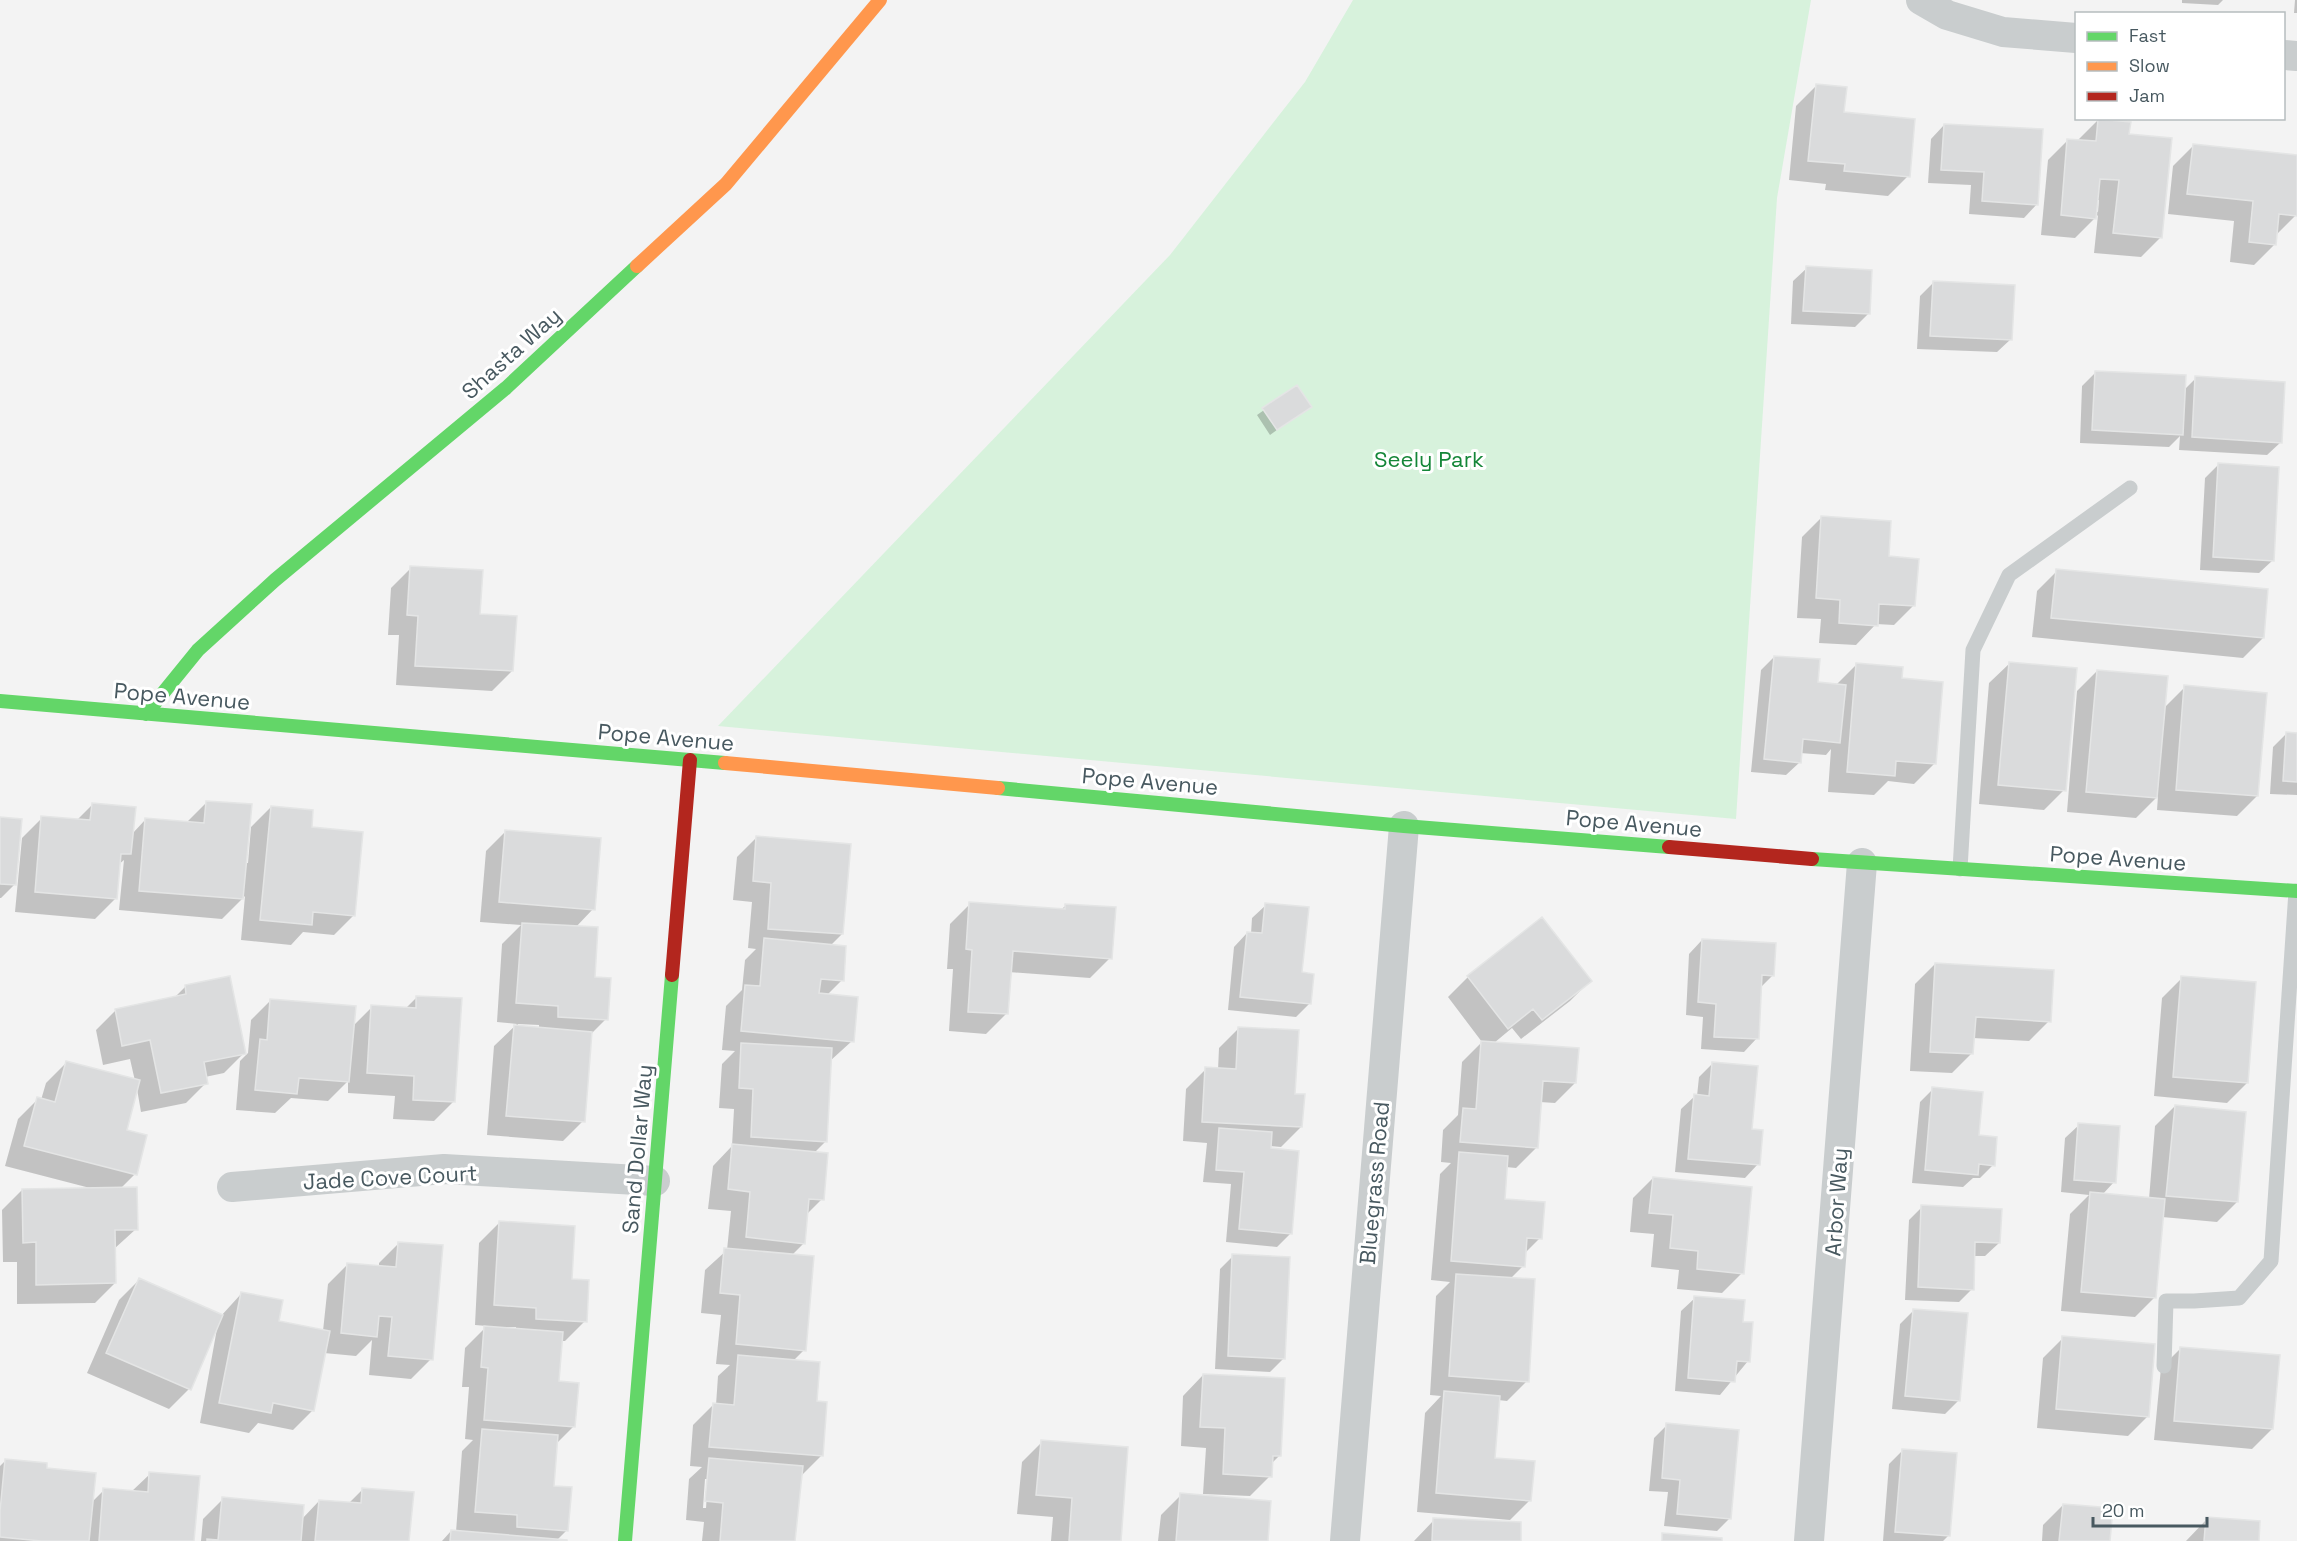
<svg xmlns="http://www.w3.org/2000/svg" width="2297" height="1541" viewBox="0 0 2297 1541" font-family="'Space Grotesk',sans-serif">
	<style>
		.green { fill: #d7f2dc }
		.shadow { fill: #0003; fill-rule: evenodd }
		.building { fill: #dadbdc; stroke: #e4e5e5; stroke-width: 1.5 }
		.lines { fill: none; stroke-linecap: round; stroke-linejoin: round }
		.lane { stroke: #c9cdce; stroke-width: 15 }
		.street { stroke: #c9cdce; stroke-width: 30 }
		.fast { stroke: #63d668; stroke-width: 14 }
		.slow { stroke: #ff974d; stroke-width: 14 }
		.jam { stroke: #b3261e; stroke-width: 14 }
		.labels { text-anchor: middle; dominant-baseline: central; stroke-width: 6; stroke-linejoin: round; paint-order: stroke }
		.street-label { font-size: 22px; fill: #485960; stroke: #fff }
		.park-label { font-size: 22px; fill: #148638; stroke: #fff }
	</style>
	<rect width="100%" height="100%" fill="#f3f3f3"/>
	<path class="green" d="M1353,0H1811L1777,198L1736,819L718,726L1170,255L1305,82Z"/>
	<path class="shadow" d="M2182,0H2223L2218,5L2182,3Z
		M2295,0H2297V13H2294Z
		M1816,86L1908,176L1888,196L1825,190L1826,184L1789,180L1796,106Z
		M2098,120L2128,135L2161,237L2141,257L2094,253L2098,215L2075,238L2041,235L2048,160L2068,140H2078ZM2096,200H2099L2098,212L2095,211Z
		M1944,125L2037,204L2024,218L1969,214L1971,185L1928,183L1931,139Z
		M2193,146L2297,157L2296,215L2275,236L2274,245L2254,265L2230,262L2234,221L2168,214L2173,166Z
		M1807,268L1868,314L1855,327L1791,324L1793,281Z
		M1933,283L2011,339L1997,352L1917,349L1920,296Z
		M2096,372L2184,390L2196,378L2281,442L2267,455L2179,450L2180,436L2169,447L2080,443L2082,386Z
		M1297,387L1310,406L1270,435L1257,415Z
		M2219,464L2273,560L2259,573L2200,570L2205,478Z
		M1822,517L1888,558L1914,605L1894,625L1876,624L1856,645L1819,643L1821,619L1797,618L1802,537Z
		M411,568L479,616L512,671L492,691L396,685L399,635H388L391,588Z
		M2057,571L2263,638L2243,658L2032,637L2037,591Z
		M1774,657L1816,683L1837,684L1857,664L1900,680L1934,764L1914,784L1888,781L1874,795L1828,792L1831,749L1826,755L1800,753V762L1786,775L1751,772L1761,670Z
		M2010,663L2064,790L2044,810L1979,804L1989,683Z
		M2097,671L2164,708L2185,687L2257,796L2237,816L2157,810L2158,796L2136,818L2067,812L2077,691Z
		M2286,734L2297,735V795L2270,794L2273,747Z
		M207,802L245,863H248L251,827L271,807L310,828L354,915L334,935L303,932L291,945L241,940L245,896L222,919L119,910L124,860L118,865L115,899L95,919L15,912L22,838L42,818L76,821L92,805L132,834L145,820L187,822Z
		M0,819L14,885L1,898H0Z
		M506,831L593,909L575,928L606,1019L590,1035L583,1121L563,1141L487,1135L494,1046L517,1024L497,1022L502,944L521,925L480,922L486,851ZM518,1024L539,1025V1028L517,1027Z
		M757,837L842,934L830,946L842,980L827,995L852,1041L830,1061L826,1141L814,1153L822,1199L806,1215L804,1243L792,1255L804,1350L793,1361L815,1402L821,1456L801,1476L794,1541H702L704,1522L686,1520L689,1479L702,1467L690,1466L693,1425L713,1405H716L718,1376L730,1365L716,1364L721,1315L701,1313L705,1270L727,1250L731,1211L708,1209L713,1166L732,1146L734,1109L719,1108L722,1064L735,1051L722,1050L726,1006L742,990L745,960L756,949L748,948L752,902L733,900L737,857ZM705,1479H708L706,1508H703Z
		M970,904L1060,911L1066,905L1110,958L1090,978L1009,972L1006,1014L986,1034L949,1031L953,969H947L950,924Z
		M1266,905L1301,974L1310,1003L1296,1017L1228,1010L1234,947L1247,933L1251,934L1252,918Z
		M1542,920L1590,981L1570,1001L1521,1039L1512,1028L1494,1043L1575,1083L1555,1103L1540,1102L1536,1148L1516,1168L1506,1167L1503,1200L1540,1238L1524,1254L1523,1266L1510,1279L1527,1381L1507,1401L1498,1400L1493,1459L1530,1500L1510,1520L1417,1512L1425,1413L1441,1396L1430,1395L1436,1296L1450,1282L1431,1280L1440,1174L1451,1163L1441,1162L1443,1130L1458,1115L1462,1062L1482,1042L1448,997L1468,977Z
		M1702,940L1773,975L1760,988L1757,1038L1744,1052L1701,1049L1703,1017L1686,1015L1689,954Z
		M1935,964L2049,1021L2029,1041L1973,1038L1972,1053L1952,1073L1910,1071L1915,984Z
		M2182,978L2247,1083L2227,1103L2154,1096L2162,998Z
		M185,987L244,1053L224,1073L205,1077L206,1083L186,1103L141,1112L137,1089L125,1131L135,1174L121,1188L136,1229L114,1249L115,1283L95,1303L17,1304V1262H3L2,1210L22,1190L90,1188L5,1166L18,1119L38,1099L41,1100L46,1083L66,1063L135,1081L130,1059L103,1065L96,1030L116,1010L174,998Z
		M417,997L454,1101L434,1121L393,1119L395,1096L348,1093V1081L328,1101L291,1098L275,1113L236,1110L240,1061L248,1053L251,1020L271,1000L353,1026L372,1007L405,1009Z
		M1239,1028L1301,1127L1281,1147L1270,1146L1291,1233L1277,1247L1226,1242L1231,1184L1203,1182L1207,1143L1183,1141L1186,1089L1206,1069L1218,1070L1219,1048Z
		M1712,1064L1750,1131L1758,1164L1745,1178L1675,1172L1681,1109L1695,1096H1697L1699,1077Z
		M1933,1089L1977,1136L1993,1165L1980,1178H1973L1963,1187L1912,1183L1920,1102Z
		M2175,1106L2237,1202L2217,1222L2162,1217L2155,1297L2135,1317L2061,1311L2070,1214L2089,1195L2061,1192L2065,1138L2079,1125L2114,1182L2102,1195L2149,1199L2155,1126Z
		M1653,1178L1742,1273L1722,1293L1677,1289L1679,1270L1651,1267L1654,1234L1630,1232L1633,1198Z
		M1922,1207L1999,1243L1985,1256H1973L1972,1289L1959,1302L1905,1300L1909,1220Z
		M499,1223L571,1281L585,1321L565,1341H561L557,1383L574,1426L556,1444L553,1487L567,1530L556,1541H442L451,1531L456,1532L462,1451L473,1440L465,1439L469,1387H462L465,1348L487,1326L475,1325L479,1243ZM505,1327H516V1330L505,1329Z
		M399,1243L431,1359L411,1379L369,1375L372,1340L356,1356L324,1353L313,1410L293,1430L258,1423L249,1433L200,1423L218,1323L189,1389L169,1409L87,1373L119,1300L139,1280L221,1316L241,1294L277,1322L323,1331L328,1284L348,1264L379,1267V1263Z
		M1233,1256L1284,1358L1270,1372L1215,1369L1220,1269Z
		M1695,1298L1741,1323L1748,1361L1720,1395L1675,1391L1681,1311Z
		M1914,1310L1959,1400L1945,1414L1892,1409L1900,1324Z
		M2063,1338L2148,1416L2128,1436L2037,1428L2043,1358Z
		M2181,1348L2272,1429L2252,1449L2154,1440L2161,1368Z
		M1203,1375L1280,1455L1271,1464L1270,1476L1250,1496L1203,1494L1206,1448L1181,1446L1183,1396Z
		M1667,1425L1730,1518L1717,1531L1664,1526L1668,1492L1649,1491L1654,1438Z
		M1042,1442L1119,1541H1051L1053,1517L1017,1514L1022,1462Z
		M1903,1450L1948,1536L1943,1541H1883L1889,1464Z
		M6,1460L45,1469L92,1502L104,1490L131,1492L150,1474L193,1541H0V1466Z
		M362,1490L408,1541H201L203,1519L223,1499L302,1519L319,1501L348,1504Z
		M1181,1495L1267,1541H1158L1161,1515Z
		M2063,1505L2109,1541H2042L2043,1525Z
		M2207,1519L2257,1541H2186Z
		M1434,1520L1519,1541H1414Z"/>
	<path class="building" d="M1816,84L1847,87L1844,112L1915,119L1910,177L1844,171L1845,164L1808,161Z
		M2098,119L2131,122L2129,134L2172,138L2162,238L2113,233L2119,180L2100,179L2096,219L2061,215L2067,139L2096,141Z
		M1944,124L2043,129L2038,205L1982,201L1984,172L1941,170Z
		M2193,144L2297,155V216L2279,214L2276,245L2249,242L2253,201L2187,194Z
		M1806,266L1872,270L1870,314L1803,311Z
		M1933,281L2015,285L2012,340L1930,336Z
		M2095,371L2186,375L2183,435L2092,430Z
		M2195,376L2285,382L2282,443L2192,437Z
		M1297,385L1312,407L1277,430L1262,408Z
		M2218,463L2279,467L2274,561L2213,557Z
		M1821,516L1891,521L1889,556L1919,559L1915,606L1879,604L1878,626L1839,623L1840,600L1816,598Z
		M410,566L483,570L480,614L517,616L513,671L415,666L418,616L407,615Z
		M2056,569L2268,589L2264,638L2051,618Z
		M1774,656L1820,659L1818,682L1846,685L1840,743L1803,739L1801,763L1764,759Z
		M2009,662L2077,668L2066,791L1998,785Z
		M1856,663L1903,667L1902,678L1943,682L1936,764L1896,761L1895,776L1847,772Z
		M2097,670L2168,676L2157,798L2086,792Z
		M2184,685L2267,693L2258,796L2176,790Z
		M2286,732L2297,733V782L2283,781Z
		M206,801L252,804L243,899L139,891L145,818L204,823Z
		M92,803L136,807L131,854H121L117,899L35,892L41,816L90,820Z
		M271,806L313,810L312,827L363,832L355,916L313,912L312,925L260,920Z
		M0,817L22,819L16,885L0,884Z
		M505,830L601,838L595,910L499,902Z
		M756,836L851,844L843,934L768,929L771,883L753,881Z
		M969,902L1065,909V904L1116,907L1112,959L1013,951L1008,1014L968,1012L972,950L966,949Z
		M1265,903L1309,907L1302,972L1314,974L1311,1004L1240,997L1247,932L1262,933Z
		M1542,917L1592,981L1542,1020L1533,1009L1508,1029L1467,976Z
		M522,923L598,927L595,977L611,978L608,1020L558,1017V1006L516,1003Z
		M764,938L846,946L844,981L821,979L819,993L858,997L854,1042L741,1031L745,985L760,986Z
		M1702,939L1776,943L1774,976L1762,975L1759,1039L1714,1037L1716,1004L1698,1002Z
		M1935,963L2054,970L2051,1022L1976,1017L1973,1054L1930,1052Z
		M230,976L246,1054L204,1062L208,1084L161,1093L150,1040L122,1046L115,1009L186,994L185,985Z
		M2181,976L2256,982L2248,1083L2173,1077Z
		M416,996L462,998L455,1102L413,1100L414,1076L367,1073L371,1005L416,1008Z
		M270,999L356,1006L349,1082L299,1078L297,1094L255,1090L260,1039L267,1040Z
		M514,1025L592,1032L585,1122L506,1116Z
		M1238,1027L1299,1030L1295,1094H1305L1302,1127L1202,1122L1205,1067L1236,1069Z
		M1481,1041L1579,1048L1576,1083L1543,1081L1538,1148L1460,1142L1463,1108L1476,1109Z
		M741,1043L832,1048L827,1142L751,1137L753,1089L739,1088Z
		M66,1061L140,1080L127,1130L147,1135L137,1175L24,1146L37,1097L55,1102Z
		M1712,1062L1758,1066L1752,1129L1763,1130L1760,1165L1688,1159L1694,1094L1709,1096Z
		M1932,1087L1983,1092L1979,1135L1997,1137L1995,1166L1979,1164L1978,1175L1925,1170Z
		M2175,1105L2246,1112L2238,1202L2166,1196Z
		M2078,1123L2120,1126L2116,1183L2074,1180Z
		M1219,1128L1272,1132L1271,1148L1299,1151L1292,1234L1239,1229L1244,1172L1216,1170Z
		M732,1144L828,1153L824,1200L809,1199L805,1244L746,1237L750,1192L728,1189Z
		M1459,1152L1508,1156L1505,1199L1545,1202L1542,1239L1527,1238L1525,1267L1451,1261Z
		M1653,1177L1752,1187L1744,1274L1697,1269L1698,1251L1670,1248L1673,1215L1649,1213Z
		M137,1187L138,1230H115L116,1283L36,1285V1242L23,1243L22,1189Z
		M2090,1192L2165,1199L2156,1298L2081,1292Z
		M1921,1205L2002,1209L2000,1243L1975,1242L1974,1290L1918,1287Z
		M499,1221L575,1226L572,1279L589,1280L587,1322L536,1319V1308L494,1305Z
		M398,1242L443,1245L433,1360L388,1356L392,1317L379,1316L377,1337L341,1333L347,1263L396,1267Z
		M724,1248L814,1256L806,1351L736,1344L740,1295L720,1293Z
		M1232,1254L1290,1257L1285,1359L1228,1356Z
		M1456,1274L1535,1279L1529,1382L1449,1376Z
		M139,1278L223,1315L191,1390L106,1353Z
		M241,1292L283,1300L279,1321L330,1331L314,1411L273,1403L271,1413L219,1403Z
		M1694,1296L1745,1300L1743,1322H1753L1750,1362L1737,1361L1735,1382L1688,1378Z
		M1913,1309L1968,1313L1960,1401L1905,1396Z
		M484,1326L563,1332L559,1381L579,1383L575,1427L484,1420L488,1368L481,1367Z
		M2062,1336L2155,1344L2149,1417L2056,1409Z
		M2180,1347L2280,1355L2273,1429L2174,1421Z
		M738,1355L820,1362L817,1401L827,1402L823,1456L709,1447L713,1403L734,1405Z
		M1203,1374L1285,1378L1281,1456H1273L1272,1477L1223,1474L1225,1428L1200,1427Z
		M1444,1391L1500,1396L1495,1458L1535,1461L1531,1501L1436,1493Z
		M1666,1423L1739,1430L1731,1519L1677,1514L1680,1480L1662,1478Z
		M482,1429L558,1435L554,1486L572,1487L568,1531L517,1527V1515L475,1512Z
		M1041,1440L1128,1447L1121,1541H1069L1072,1498L1036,1495Z
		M1902,1449L1957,1453L1950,1536L1895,1532Z
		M709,1458L803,1466L795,1541H720L723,1503L705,1501Z
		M5,1459L47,1463V1468L96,1473L89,1541H41L0,1537V1511Z
		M149,1472L200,1476L194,1541H99L103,1488L148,1492Z
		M362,1488L414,1492L409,1541H315L319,1500L361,1503Z
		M1180,1493L1271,1501L1268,1541H1176Z
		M222,1497L304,1505L301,1541H207V1539L218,1540Z
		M2063,1504L2113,1508L2110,1541H2059Z
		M2206,1517L2260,1521L2259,1541H2204Z
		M1433,1518L1521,1522V1541H1432Z
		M451,1530L567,1540V1541H450Z
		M1662,1533L1722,1538V1541H1662Z"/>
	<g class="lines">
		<path class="lane" d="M1960,869L1973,650L2009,575L2130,488
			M2164,1366L2166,1301H2194L2239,1298L2271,1261L2296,891"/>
		<path class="street" d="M1921,0L1947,15L2003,32L2076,38
			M2284,55L2297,56
			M232,1187L444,1169L655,1181
			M1345,1541L1404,826
			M1809,1541L1862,863"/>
		<path class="fast" d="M0,701L725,763
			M146,714L198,650L275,580L506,388L637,266
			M998,788L1404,826L1669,847
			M1812,859L2297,891
			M625,1541L672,975"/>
		<path class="slow" d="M637,266L726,184L880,0
			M725,763L998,788"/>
		<path class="jam" d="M1669,847L1812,859
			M672,975L690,760"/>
	</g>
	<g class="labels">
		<g class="street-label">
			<text transform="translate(511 353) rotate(-42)">Shasta Way</text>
			<text transform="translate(182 696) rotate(5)">Pope Avenue</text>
			<text transform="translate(666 737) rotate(5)">Pope Avenue</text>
			<text transform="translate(1150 781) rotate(5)">Pope Avenue</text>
			<text transform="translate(1634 823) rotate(5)">Pope Avenue</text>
			<text transform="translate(2118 858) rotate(4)">Pope Avenue</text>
			<text transform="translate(637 1149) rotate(-85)">Sand Dollar Way</text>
			<text transform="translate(390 1177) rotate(-3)">Jade Cove Court</text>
			<text transform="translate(1374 1183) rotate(-85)">Bluegrass Road</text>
			<text transform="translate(1836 1202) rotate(-86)">Arbor Way</text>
		</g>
		<g class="park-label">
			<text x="1429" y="459">Seely Park</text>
		</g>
	</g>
	<rect x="2075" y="12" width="210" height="108" fill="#ffffff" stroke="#b6bdbf" stroke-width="1.5"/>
	<rect x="2087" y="32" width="30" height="9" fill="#63d668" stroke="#b6bdbf" stroke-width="1.5"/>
	<text x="2129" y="42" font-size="18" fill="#485960">Fast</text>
	<rect x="2087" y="62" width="30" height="9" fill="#ff974d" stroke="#b6bdbf" stroke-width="1.5"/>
	<text x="2129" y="72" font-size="18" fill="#485960">Slow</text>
	<rect x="2087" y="92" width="30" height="9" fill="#b3261e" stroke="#b6bdbf" stroke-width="1.5"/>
	<text x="2129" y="102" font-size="18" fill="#485960">Jam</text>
	<path d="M2093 1517v9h114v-9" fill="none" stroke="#485960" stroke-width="3"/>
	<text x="2102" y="1517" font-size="18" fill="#485960" stroke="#ffffff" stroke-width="4.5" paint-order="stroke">20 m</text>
</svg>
